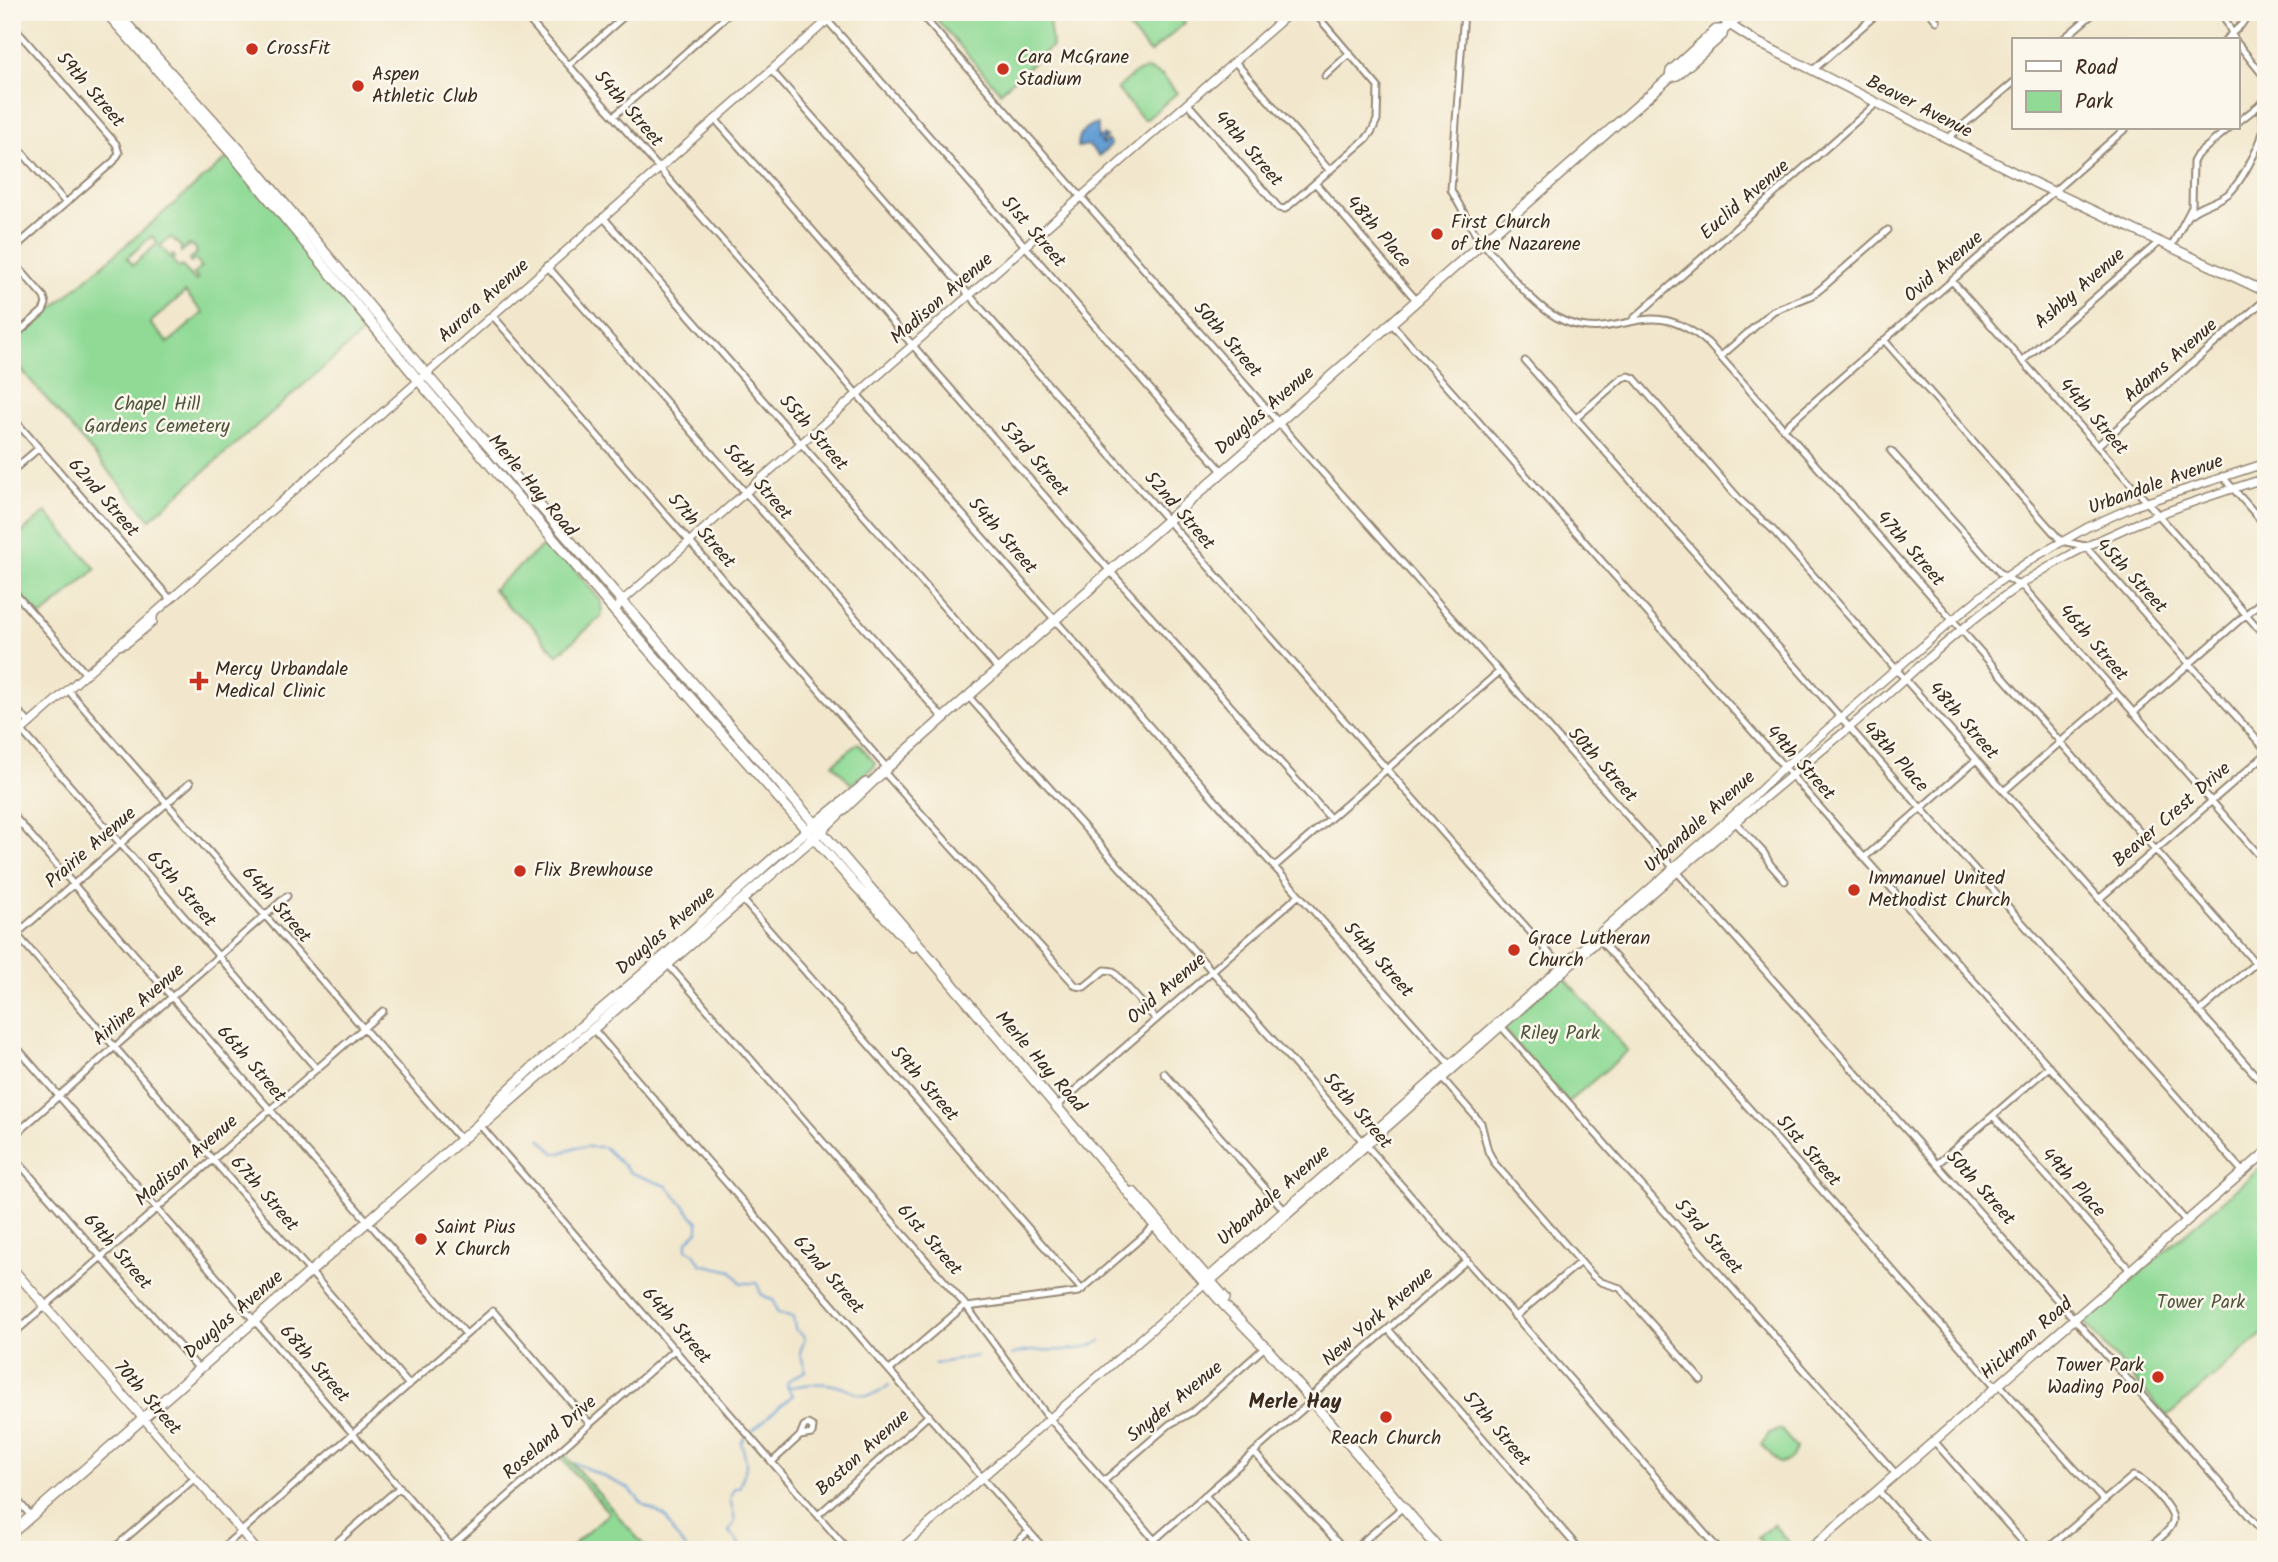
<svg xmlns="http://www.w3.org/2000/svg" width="2278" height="1562" viewBox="0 0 2278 1562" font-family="Kalam,sans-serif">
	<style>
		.green { fill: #90da96; stroke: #66825a; stroke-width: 2; fill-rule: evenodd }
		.water { fill: #659fd4; stroke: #506479; stroke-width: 2 }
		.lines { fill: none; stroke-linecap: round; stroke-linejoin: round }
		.stream { stroke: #659fd4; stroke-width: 2 }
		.minor-casing { stroke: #968875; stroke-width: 9 }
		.tertiary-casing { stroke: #968875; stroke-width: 10 }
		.secondary-casing { stroke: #968875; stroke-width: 11 }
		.primary-casing { stroke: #968875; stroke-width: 12 }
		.minor { stroke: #fff; stroke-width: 5 }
		.tertiary { stroke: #fff; stroke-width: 7 }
		.secondary { stroke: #fff; stroke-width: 8 }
		.primary { stroke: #fff; stroke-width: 9 }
		.poi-dot { fill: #c8321e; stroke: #fbf7ec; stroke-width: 2.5 }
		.labels { text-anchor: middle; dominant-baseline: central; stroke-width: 5; stroke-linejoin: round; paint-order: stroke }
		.poi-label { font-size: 19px; fill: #3b2a1e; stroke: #fbf7ec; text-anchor: start }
		.street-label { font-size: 19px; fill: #3b2a1e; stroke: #fbf7ec }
		.park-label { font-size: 19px; fill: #50563c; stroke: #fbf7ec }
		.neighbourhood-label { font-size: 21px; font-weight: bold; fill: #3b2a1e; stroke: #fbf7ec }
	</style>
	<rect width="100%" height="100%" fill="#fbf7ec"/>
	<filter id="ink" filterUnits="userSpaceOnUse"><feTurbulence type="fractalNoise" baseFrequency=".0143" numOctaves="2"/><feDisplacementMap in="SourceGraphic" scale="14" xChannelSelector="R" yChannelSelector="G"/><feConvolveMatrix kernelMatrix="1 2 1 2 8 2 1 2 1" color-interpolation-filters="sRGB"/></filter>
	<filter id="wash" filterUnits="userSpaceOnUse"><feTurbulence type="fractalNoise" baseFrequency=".00686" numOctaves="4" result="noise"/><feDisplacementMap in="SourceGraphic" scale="28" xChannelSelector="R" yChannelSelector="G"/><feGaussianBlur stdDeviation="1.57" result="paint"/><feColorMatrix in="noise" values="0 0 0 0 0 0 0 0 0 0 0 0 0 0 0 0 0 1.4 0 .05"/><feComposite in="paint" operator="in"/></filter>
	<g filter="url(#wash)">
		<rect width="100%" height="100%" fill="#f2e7cc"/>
		<path class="green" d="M930,12H1041L1049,21L1052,46L1000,92Z
			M1115,12H1176L1185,23L1150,53Z
			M1147,69L1163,76L1177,93L1147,119H1143L1117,89L1135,73Z
			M232,154L372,325L150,519L12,359V343ZM152,236L158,243L133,265L127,258ZM171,237L181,247V252L189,245L195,247L197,253L189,260L191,263L195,259L201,267L194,274L198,279L196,281L182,266L179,268L172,260L175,258L173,255L170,257L160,246ZM185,292L203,313L168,343L150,323Z
			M46,512L96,569L41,617L12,585V541Z
			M550,540L601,601L602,616L557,655L530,623L508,607L493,589Z
			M858,743L875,763V766L851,784L833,764Z
			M1562,975L1628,1051L1568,1102L1502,1028Z
			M2266,1163V1331L2167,1417L2084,1322Z
			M1780,1429L1796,1447C1795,1456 1788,1463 1779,1463L1762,1445L1769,1433Z
			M564,1454L648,1550H567L609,1513L560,1457Z
			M1773,1524L1792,1546L1788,1550H1769L1758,1538Z"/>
		<path class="water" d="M1095,124H1098V139L1103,135L1106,137L1101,142L1103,144L1107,140L1111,145L1099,156L1089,145L1078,147C1078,135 1083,127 1095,124Z"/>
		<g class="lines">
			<path class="stream" d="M540,1139L554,1153H561L576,1147H604L631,1173L667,1186L698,1222V1231L687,1241V1249L693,1252L701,1264L732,1271L741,1283H757L761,1294L774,1301L777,1313L793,1317L795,1329L805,1337L800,1353L806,1371L792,1378L787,1383V1387
				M1011,1355C1041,1345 1073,1357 1101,1341
				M934,1364L977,1356
				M788,1387C802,1386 814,1382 827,1384C853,1386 864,1408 889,1385
				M753,1430L793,1395L788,1388
				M575,1463L628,1488L644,1505L666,1517L673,1532L687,1550
				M740,1550L738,1542L729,1532L735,1521L730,1498L734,1488H739C747,1465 749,1466 741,1443L745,1437"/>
		</g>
	</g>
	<g filter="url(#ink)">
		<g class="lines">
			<g class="minor-casing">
				<path id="minor" d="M528,12L529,20L1055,620L1452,1067
					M820,12L1223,472
					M919,12L1306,454L2266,1535
					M1464,12L1451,190L1481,244
					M1929,12L1937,21
					M2222,12L2235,40
					M12,25L116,144L119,153L114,161L12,250
					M2062,40L2095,12
					M2225,40L2241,25L2250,12
					M2238,44L2266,79
					M1235,62L1330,171
					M569,65L629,12
					M771,70L1563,969
					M1813,70L1879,12
					M1325,76L1350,53
					M1188,104L1279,208L1285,209L1366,139L1372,131L1377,120L1378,87L1314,12
					M614,116L731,12
					M715,119L1110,571L1330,818
					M2238,122L2266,100
					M1947,139L2014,82
					M12,141L66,203
					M1315,183L1417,301
					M2189,215C2201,205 2216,203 2228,194C2240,184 2259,148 2263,132C2264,122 2263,113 2260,104
					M603,217L998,669
					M1483,243C1505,268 1533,308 1564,321C1620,345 1646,290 1708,343L2266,975
					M2171,247L2192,207L2193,162L2197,155L2229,128
					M12,260L44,297L46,304L43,311L12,338
					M547,266L943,718
					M1952,281L2266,637
					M492,315L887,768
					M1633,319L1877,103
					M1391,323L2186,1221
					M1884,340L2061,541L2085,546L2266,750
					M1720,357L1773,311L1813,295L1823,287L1888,230
					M1525,361L2243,1172
					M2022,361L2159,242
					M12,417L171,600
					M1575,419L1622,378L1629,376L1634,378L1740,500L1772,529L2266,1087
					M1783,429L2126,128
					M2097,446L2266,299
					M1891,451L2001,574L2024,588L2266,863
					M12,471L39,448
					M2222,476L2266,526
					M12,590L86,674
					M68,690L461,1140
					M968,696L1367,1146L1719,1550
					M12,704L30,724
					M2133,713L2266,597
					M22,731L317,1069
					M883,771L1076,986L1084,987L1105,970L1113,971L1156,1019
					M2004,791L2116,694
					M12,814L466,1334
					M1735,822L1764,853L1770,864L1785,881
					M1864,858L1976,760
					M1274,867L1499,672
					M742,899L1082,1290
					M2099,899L2266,754
					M12,929L409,1385
					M12,938L190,783
					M1599,939L1996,1387
					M666,962L967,1307L1045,1413L1163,1550
					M2199,1012L2266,954
					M1500,1025L1896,1474
					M593,1029L1045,1550
					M12,1042L454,1550
					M1164,1073L1286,1212
					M1441,1077L1481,1123L1488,1151L1495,1164L1593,1276L1601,1282L1620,1288L1701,1380
					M1056,1107L1299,895
					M1993,1116L2130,1270
					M479,1124L848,1550
					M12,1137L287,896
					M12,1155L199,1369
					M1937,1164L2049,1067
					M967,1307L1079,1292L1155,1226
					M1515,1317L1580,1262
					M1388,1329L1580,1550
					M12,1335L383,1011
					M890,1370L965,1305
					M1999,1384L2103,1500
					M1309,1398L1467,1260
					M1934,1441L2030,1550
					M1254,1452C1283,1486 1315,1516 1344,1550
					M772,1462L800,1436L804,1426L808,1424L813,1427L812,1434L800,1436
					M1104,1481L1170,1424L1192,1412L1265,1347
					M1878,1490L1931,1550
					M12,1494L31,1516
					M1205,1495L1252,1550
					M818,1515L929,1415
					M112,1550L195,1478
					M220,1550L493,1311L590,1424
					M328,1550L400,1487
					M447,1550L675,1349
					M1008,1550L1029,1531
					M1143,1550L1312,1401
					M1353,1550L1403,1507
					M2046,1550L2133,1476C2144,1478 2175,1510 2173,1521C2172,1531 2153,1543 2146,1550"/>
			</g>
			<g class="tertiary-casing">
				<path id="tertiary" d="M615,611L621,602L1291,12
					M119,646L127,643L153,622V616
					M12,739L837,12
					M1206,1279L1746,804L1783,768L1955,618L1997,583L2035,557L2088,527L2135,506L2266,463
					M143,1418L257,1550
					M899,1550L1205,1283L1211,1281L1278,1223C1463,1063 1643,896 1832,742C1905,683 1970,612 2052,565C2121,525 2190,502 2266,478
					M2263,1550L2266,1548"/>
			</g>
			<g class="secondary-casing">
				<path id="secondary" d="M1715,12L1730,25L1755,41L2037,184L2266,292
					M12,1268L143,1418
					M1809,1550L2266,1152"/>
			</g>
			<g class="primary-casing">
				<path id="primary" d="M106,12L232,154L419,381L617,614L855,885L913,947
					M116,12L239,149L426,374L903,926L1112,1172L1155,1226L1225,1306L1265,1347
					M1670,77L1671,71L1716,30H1723L1745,12
					M479,1124L498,1100L531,1069L662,958L778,854L866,783
					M1133,1192L1225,1298
					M1263,1344L1440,1550
					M12,1533L479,1124L487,1121L821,831L887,768L1670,77L1677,75L1722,35L1723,30"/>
			</g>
			<use href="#minor" class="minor"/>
			<use href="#tertiary" class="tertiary"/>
			<use href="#secondary" class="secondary"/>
			<use href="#primary" class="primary"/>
		</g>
	</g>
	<g class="poi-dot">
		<circle cx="252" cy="49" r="7"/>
		<circle cx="1003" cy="69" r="7"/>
		<circle cx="358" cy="86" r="7"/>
		<circle cx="1437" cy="234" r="7"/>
		<path d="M195.5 670.5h7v7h7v7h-7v7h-7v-7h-7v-7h7z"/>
		<circle cx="520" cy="871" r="7"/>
		<circle cx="1854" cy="890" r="7"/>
		<circle cx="1514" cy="950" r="7"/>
		<circle cx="421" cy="1239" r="7"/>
		<circle cx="2158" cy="1377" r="7"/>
		<circle cx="1386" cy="1417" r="7"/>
	</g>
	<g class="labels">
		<g class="poi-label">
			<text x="266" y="49">CrossFit</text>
			<text x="1017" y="58">Cara McGrane<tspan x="1017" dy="22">Stadium</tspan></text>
			<text x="372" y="75">Aspen<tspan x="372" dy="22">Athletic Club</tspan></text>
			<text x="1451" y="223">First Church<tspan x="1451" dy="22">of the Nazarene</tspan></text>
			<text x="215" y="670">Mercy Urbandale<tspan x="215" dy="22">Medical Clinic</tspan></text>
			<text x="534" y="871">Flix Brewhouse</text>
			<text x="1868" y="879">Immanuel United<tspan x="1868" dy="22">Methodist Church</tspan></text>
			<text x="1528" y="939">Grace Lutheran<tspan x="1528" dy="22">Church</tspan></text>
			<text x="435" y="1228">Saint Pius<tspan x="435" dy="22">X Church</tspan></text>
			<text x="2144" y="1366" text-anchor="end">Tower Park<tspan x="2144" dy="22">Wading Pool</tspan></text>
			<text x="1386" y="1439" text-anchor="middle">Reach Church</text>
		</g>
		<g class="street-label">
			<text transform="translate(90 90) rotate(49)">59th Street</text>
			<text transform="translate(1919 107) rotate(27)">Beaver Avenue</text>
			<text transform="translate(628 109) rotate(49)">54th Street</text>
			<text transform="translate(1248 149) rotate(49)">49th Street</text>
			<text transform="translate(1745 200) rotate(-41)">Euclid Avenue</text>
			<text transform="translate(1033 232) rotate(49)">51st Street</text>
			<text transform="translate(1378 232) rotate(49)">48th Place</text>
			<text transform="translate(1944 267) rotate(-41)">Ovid Avenue</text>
			<text transform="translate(2080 289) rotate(-41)">Ashby Avenue</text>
			<text transform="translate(942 299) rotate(-41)">Madison Avenue</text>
			<text transform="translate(484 301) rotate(-42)">Aurora Avenue</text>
			<text transform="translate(1227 340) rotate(49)">50th Street</text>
			<text transform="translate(2171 361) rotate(-41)">Adams Avenue</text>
			<text transform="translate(1265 411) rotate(-41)">Douglas Avenue</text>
			<text transform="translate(2093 417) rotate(49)">44th Street</text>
			<text transform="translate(813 433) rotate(49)">55th Street</text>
			<text transform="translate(1034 459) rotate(49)">53rd Street</text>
			<text transform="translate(757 482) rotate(49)">56th Street</text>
			<text transform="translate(2156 485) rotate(-20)">Urbandale Avenue</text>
			<text transform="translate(532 486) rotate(50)">Merle Hay Road</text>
			<text transform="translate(103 498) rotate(49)">62nd Street</text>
			<text transform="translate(1179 511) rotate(49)">52nd Street</text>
			<text transform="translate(701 531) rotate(49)">57th Street</text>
			<text transform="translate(1002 536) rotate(49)">54th Street</text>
			<text transform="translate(1910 549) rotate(49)">47th Street</text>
			<text transform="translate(2131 576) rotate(47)">45th Street</text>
			<text transform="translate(2093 643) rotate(49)">46th Street</text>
			<text transform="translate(1963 721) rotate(49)">48th Street</text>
			<text transform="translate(1895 757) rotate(48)">48th Place</text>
			<text transform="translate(1800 763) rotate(48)">49th Street</text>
			<text transform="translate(1602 765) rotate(48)">50th Street</text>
			<text transform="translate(2172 815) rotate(-41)">Beaver Crest Drive</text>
			<text transform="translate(1700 822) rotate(-42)">Urbandale Avenue</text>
			<text transform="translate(91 848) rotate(-41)">Prairie Avenue</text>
			<text transform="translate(181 889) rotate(49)">65th Street</text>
			<text transform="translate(276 905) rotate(49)">64th Street</text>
			<text transform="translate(666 931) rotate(-41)">Douglas Avenue</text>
			<text transform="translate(1378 960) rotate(48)">54th Street</text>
			<text transform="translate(1167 989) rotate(-41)">Ovid Avenue</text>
			<text transform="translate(139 1005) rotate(-41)">Airline Avenue</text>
			<text transform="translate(1040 1062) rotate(49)">Merle Hay Road</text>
			<text transform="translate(251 1064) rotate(49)">66th Street</text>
			<text transform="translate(924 1084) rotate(49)">59th Street</text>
			<text transform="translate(1357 1111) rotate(49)">56th Street</text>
			<text transform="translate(1808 1151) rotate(49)">51st Street</text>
			<text transform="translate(187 1161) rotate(-41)">Madison Avenue</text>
			<text transform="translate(2073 1183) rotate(48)">49th Place</text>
			<text transform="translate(1980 1188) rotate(48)">50th Street</text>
			<text transform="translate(264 1194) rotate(49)">67th Street</text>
			<text transform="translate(1274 1196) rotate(-41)">Urbandale Avenue</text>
			<text transform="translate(1708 1237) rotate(49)">53rd Street</text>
			<text transform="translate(929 1240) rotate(49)">61st Street</text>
			<text transform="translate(117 1252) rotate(49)">69th Street</text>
			<text transform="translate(828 1275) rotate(49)">62nd Street</text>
			<text transform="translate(234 1315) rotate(-41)">Douglas Avenue</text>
			<text transform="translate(1378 1317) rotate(-41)">New York Avenue</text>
			<text transform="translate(676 1326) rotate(49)">64th Street</text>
			<text transform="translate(2027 1339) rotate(-41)">Hickman Road</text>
			<text transform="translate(314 1364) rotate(49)">68th Street</text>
			<text transform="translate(147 1398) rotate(49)">70th Street</text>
			<text transform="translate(1175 1402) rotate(-39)">Snyder Avenue</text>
			<text transform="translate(1496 1429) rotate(49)">57th Street</text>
			<text transform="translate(550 1438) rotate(-41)">Roseland Drive</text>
			<text transform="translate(863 1453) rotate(-42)">Boston Avenue</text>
		</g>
		<g class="park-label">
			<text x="157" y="405">Chapel Hill<tspan x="157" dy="22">Gardens Cemetery</tspan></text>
			<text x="1560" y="1034">Riley Park</text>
			<text x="2201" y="1303">Tower Park</text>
		</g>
		<g class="neighbourhood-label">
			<text x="1295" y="1402">Merle Hay</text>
		</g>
	</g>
	<rect width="2278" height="1562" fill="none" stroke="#fbf7ec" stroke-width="42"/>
	<rect x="2012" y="38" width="228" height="91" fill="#fbf7ec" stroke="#aea59a" stroke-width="2"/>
	<rect x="2026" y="61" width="35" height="10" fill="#ffffff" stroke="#aea59a" stroke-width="2"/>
	<text x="2075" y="74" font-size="21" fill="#3b2a1e">Road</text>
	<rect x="2026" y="91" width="35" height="21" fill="#90da96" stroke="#aea59a" stroke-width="2"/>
	<text x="2075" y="108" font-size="21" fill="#3b2a1e">Park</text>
</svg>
